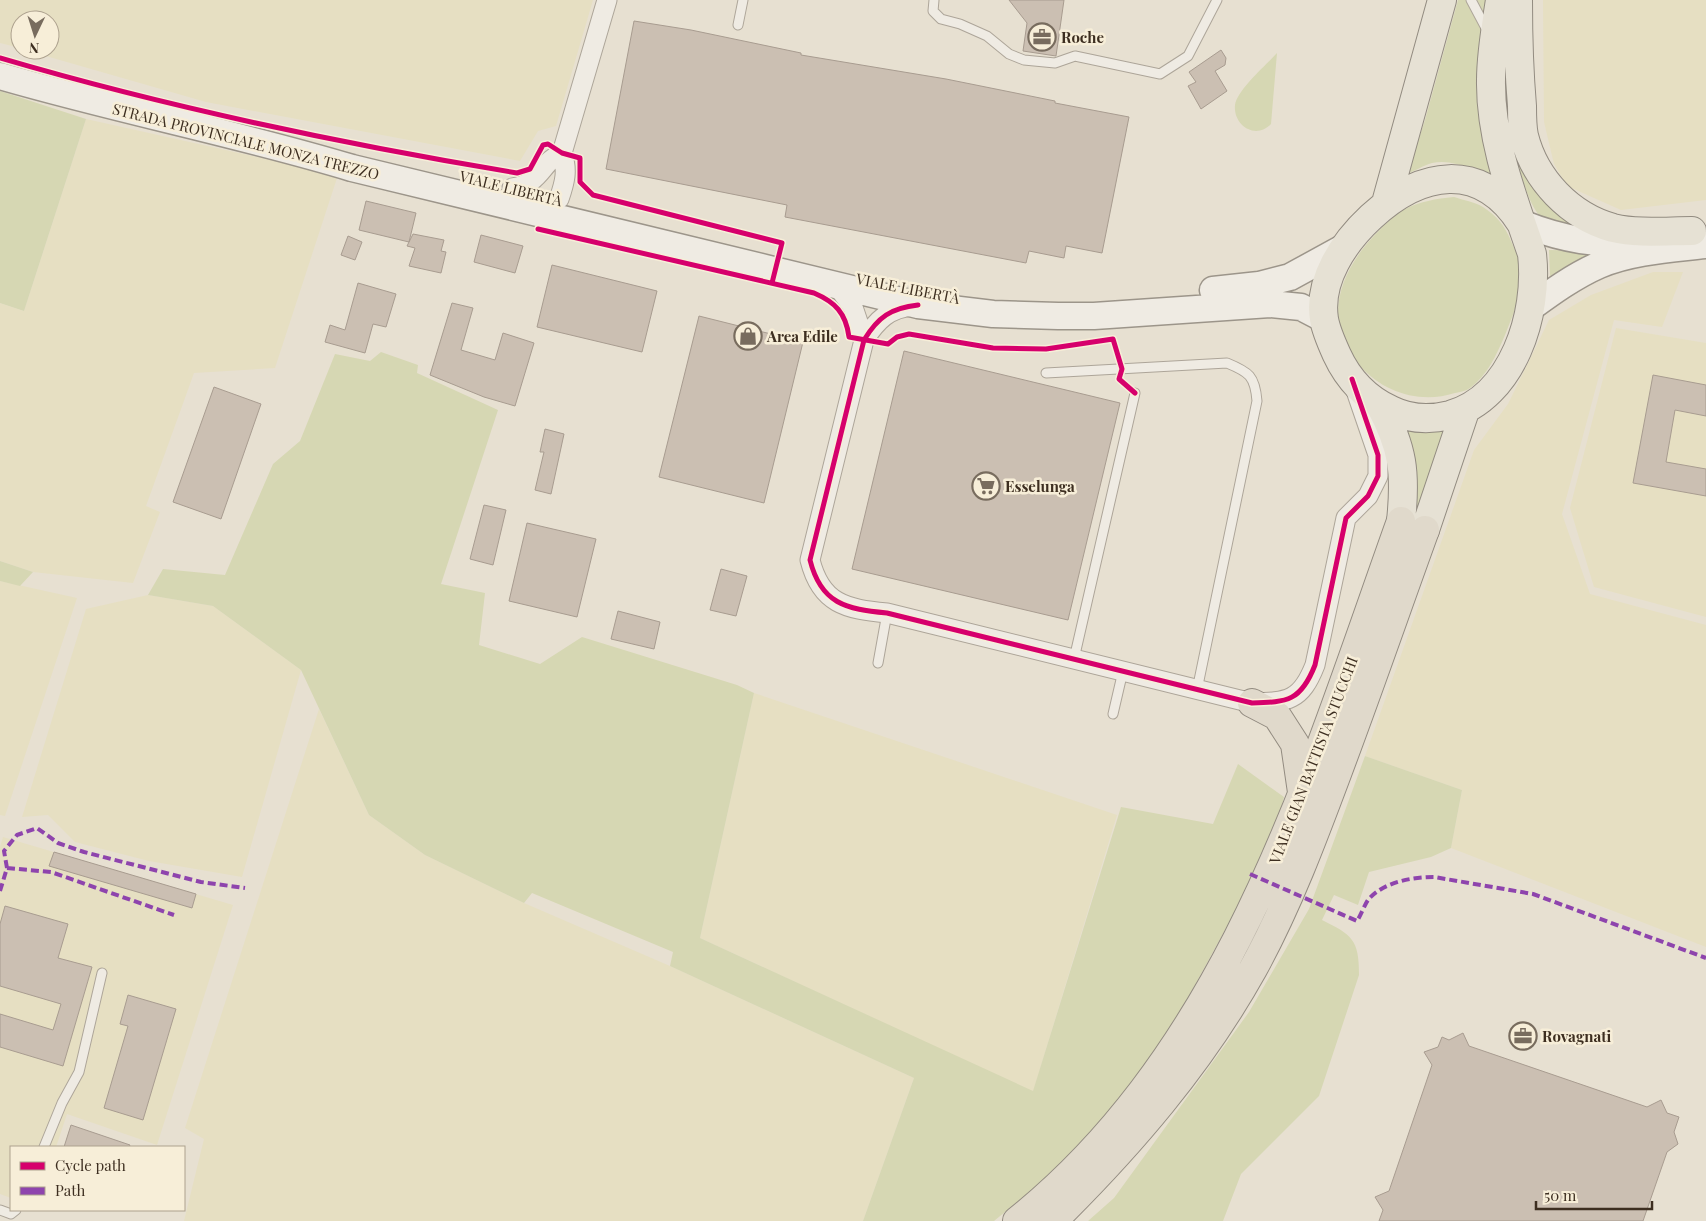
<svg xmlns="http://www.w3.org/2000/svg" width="1706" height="1221" viewBox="0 0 1706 1221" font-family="'Playfair Display',serif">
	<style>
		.farmland { fill: #e6dfc2 }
		.green { fill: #d6d7b3 }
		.building { fill: #cbbfb2; stroke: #a89c90 }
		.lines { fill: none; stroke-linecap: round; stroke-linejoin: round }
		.service-casing { stroke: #ada599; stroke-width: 11 }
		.minor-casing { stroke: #ada599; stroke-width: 21 }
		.secondary-casing { stroke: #9c958a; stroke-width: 29 }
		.primary-casing { stroke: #928b80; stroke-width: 30 }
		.trunk-casing { stroke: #928b80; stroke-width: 30 }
		.service { stroke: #efebe3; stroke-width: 9 }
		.minor { stroke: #efebe3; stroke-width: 19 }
		.secondary { stroke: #efebe3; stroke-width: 26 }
		.primary { stroke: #e6e1d4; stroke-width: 28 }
		.trunk { stroke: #e0d9cb; stroke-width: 28 }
		.quiet { stroke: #8e44ad; stroke-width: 4; stroke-dasharray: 8 4; stroke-linecap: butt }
		.cycleway-casing { stroke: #f7eed8; stroke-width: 8 }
		.cycleway { stroke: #d6006c; stroke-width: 5 }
		.labels { text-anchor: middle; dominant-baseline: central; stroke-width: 5; stroke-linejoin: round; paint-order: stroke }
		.poi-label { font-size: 15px; font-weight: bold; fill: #3d2e20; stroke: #f7eed8; text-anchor: start }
		.street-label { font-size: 15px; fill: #3d2e20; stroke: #f7eed8 }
	</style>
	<rect width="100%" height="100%" fill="#e7e0d1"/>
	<path class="farmland" d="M0,0H593L556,126L538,131L520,161L206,102L25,50H50V20H20V48L0,43Z
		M1543,0H1706V200L1621,210L1567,186L1554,164L1544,122Z
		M86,119L338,175L275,368L194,373L146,506L160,512L133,583L33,572L0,561V303L24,311Z
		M1653,272H1683L1662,327L1614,320L1562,514L1590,594L1706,625V947L1451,848L1462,790L1365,756L1474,450L1508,404L1549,320L1591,295Z
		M1616,328L1706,343V617L1594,587L1570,508Z
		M0,581L77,598L5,816L0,815Z
		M148,595L213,606L301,670L242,877L149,861L75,842L48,815L22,817L86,609Z
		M754,693L1117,815L1033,1092L700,938Z
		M319,709L369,815L425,855L524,903L670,966L914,1078L863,1221H184L204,1139L185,1128Z
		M3,837L233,905L157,1145L67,1114L56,1147H11V1198L0,1194V847Z"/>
	<path class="green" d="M1458,0H1489L1496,182C1477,172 1455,158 1432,163C1424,165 1415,171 1407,174L1425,120Z
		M1277,53L1271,124C1256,140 1233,126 1235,105C1237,90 1267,64 1277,53Z
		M0,91L86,119L24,311L0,303Z
		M1511,135L1581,226C1568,226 1550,225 1540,216C1526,202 1516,155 1511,135Z
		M1454,197C1463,200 1475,202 1483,207C1497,216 1505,226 1511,241C1515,250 1521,260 1522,269C1523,292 1513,315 1505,335C1497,354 1487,376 1470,388C1466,391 1460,392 1455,393C1421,404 1384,393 1360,366C1322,324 1338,275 1372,238C1381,228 1392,217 1403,210C1420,201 1436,199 1454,197Z
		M1549,250L1599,251L1550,276Z
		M381,352L418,365L417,373L498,410L441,584L485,593L479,645L540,664L582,637L737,685L754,693L700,938L1033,1091L1121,807L1213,824L1238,764L1284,797L1273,842L1171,1029L1117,1103L1050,1175L994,1221H863L914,1078L670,966L673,952L532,893L524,903L425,855L369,815L301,670L213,606L148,595L163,569L225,575L273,464L300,441L335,354L370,361Z
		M1402,426L1449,428L1417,518L1416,465Z
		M0,561L33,572L20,586L0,581Z
		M1365,756L1462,790L1451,848L1431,857L1369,872L1358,905L1334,895L1322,920C1352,935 1359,939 1359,975L1319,1096L1241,1174L1223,1221H1088L1114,1198L1249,1012L1309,909Z"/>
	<path class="building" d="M1009,0H1064L1056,56L1023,51L1027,23Z
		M634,21L691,30L801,53V55L946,79L1055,101V103L1129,117L1102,253L1066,246L1064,258L1029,251L1026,263L785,217L787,205L606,169Z
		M1221,50L1226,58L1225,65L1215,71L1227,91L1201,109L1188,86L1196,82L1189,72Z
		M366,201L416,213L409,242L413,234L444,240L441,251L446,252L441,273L409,266L415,248L407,246L409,242L359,230Z
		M481,235L523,246L515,273L474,262Z
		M348,236L362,242L355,260L341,255Z
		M552,265L657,291L642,352L537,327Z
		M358,283L396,294L386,327L373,324L365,353L325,342L330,325L345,330Z
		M452,303L473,308L461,350L495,360L503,333L534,343L515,406L484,397L430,375Z
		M699,316L803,342L764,503L659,477Z
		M904,351L1120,403L1068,620L852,569Z
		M1653,375L1706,385V416L1675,410L1666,462L1706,469V496L1633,483Z
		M214,387L261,404L221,519L173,502Z
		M545,429L564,434L551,494L535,490L544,452H540Z
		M484,505L506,510L493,565L470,559Z
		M527,523L596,539L577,617L509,601Z
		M721,569L747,576L736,616L710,610Z
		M618,611L660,622L654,649L611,639Z
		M54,852L196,894L192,908L49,866Z
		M5,906L68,924L58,958L92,967L63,1066L0,1047V1014L53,1030L61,1004L0,986V924Z
		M128,995L176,1009L143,1120L104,1108L128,1026L120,1024Z
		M1463,1033L1469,1046L1647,1107L1661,1100L1667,1113L1679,1117L1674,1132L1678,1144L1667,1152L1643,1221H1379L1383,1210L1375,1197L1389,1191L1432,1065L1424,1052L1438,1047L1442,1037L1449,1040Z
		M71,1125L130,1145L129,1147H64Z"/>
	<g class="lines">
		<g class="service-casing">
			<path id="service" d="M934,0L933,11L941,19L960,24L987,36L1009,54L1024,60L1055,63L1075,56L1160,74L1188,56L1217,0
				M1471,0L1488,32
				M738,25L743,0
				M1046,373L1227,363C1249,372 1255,376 1257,401L1197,690
				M1074,659L1135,393
				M878,663L887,613
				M1113,714L1123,671
				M44,1147L62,1103L79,1072L102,973
				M0,1210L11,1214L16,1210"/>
		</g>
		<g class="minor-casing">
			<path id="minor" d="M562,153L607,0
				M512,188C543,183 540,162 562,153
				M559,199C565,182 568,170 562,153
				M837,286L853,307L864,340
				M913,306C889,308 877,320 864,340L810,560C821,604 846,609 887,613L1252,703C1288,702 1301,701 1315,665L1346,518L1368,496L1378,476V455L1354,385"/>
		</g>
		<g class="secondary-casing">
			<path id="secondary" d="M0,76C117,110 236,133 352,168L918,305L993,314L1058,316H1094L1270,304L1301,307L1324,319
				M1521,223C1561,239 1600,247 1644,240
				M1213,290L1259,285L1290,277L1343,248
				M1530,308C1552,292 1574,276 1599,265C1632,251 1671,249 1706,245"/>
		</g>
		<g class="primary-casing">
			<path id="primary" d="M1500,0C1496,26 1491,53 1491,80C1490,140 1513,198 1532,254C1539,314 1513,397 1450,415C1430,420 1409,419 1391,410C1367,399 1348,379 1337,355C1332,344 1326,331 1324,319C1318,280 1344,242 1371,217C1421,171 1480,160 1521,223
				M1518,0C1518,36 1519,71 1522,106C1522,116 1522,127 1524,136C1535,180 1570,216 1613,228C1638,234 1666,231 1692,231
				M1386,203L1442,0
				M1380,405C1403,448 1406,473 1401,521
				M1425,530L1465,411"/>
		</g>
		<g class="trunk-casing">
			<path id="trunk" d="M1252,703L1277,716L1295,744L1302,792
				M1017,1221C1233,1047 1311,772 1401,521
				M1053,1221C1130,1145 1200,1064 1253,969C1288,905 1313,838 1338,771C1368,691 1396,610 1425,530"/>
		</g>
		<use href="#service" class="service"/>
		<use href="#minor" class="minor"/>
		<use href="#secondary" class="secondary"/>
		<use href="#primary" class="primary"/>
		<use href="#trunk" class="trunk"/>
		<path class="quiet" d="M7,868L51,872L174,915
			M1250,874L1357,921C1361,915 1364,906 1368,900C1383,882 1412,877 1434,877L1533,894L1706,958
			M0,891L7,868L4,851L17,835L37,828L58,843L84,852L201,882L245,888"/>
		<g class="cycleway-casing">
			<path id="cycleway" d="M0,58C170,108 342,144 517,173L530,169L543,145L548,144L562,153L580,158V182L593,195L782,243L772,283
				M538,229L814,293C835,302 846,313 849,337L888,344L897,337L909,334L993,348L1046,349L1113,339L1122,369L1119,379L1135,393
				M918,305C891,308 878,317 864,340L810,560C821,604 846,609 887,613L1252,703C1288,702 1301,701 1315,665L1346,518L1368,496L1378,476V455L1352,379"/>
		</g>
		<use href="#cycleway" class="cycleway"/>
	</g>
	<defs>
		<g id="office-ring" transform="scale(1.4375)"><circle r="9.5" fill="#f7eed8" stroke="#786c5e" stroke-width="1.5"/><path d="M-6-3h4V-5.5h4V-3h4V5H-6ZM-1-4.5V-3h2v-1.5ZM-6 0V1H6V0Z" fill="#786c5e"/></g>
		<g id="shop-ring" transform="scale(1.4375)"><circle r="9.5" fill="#f7eed8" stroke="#786c5e" stroke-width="1.5"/><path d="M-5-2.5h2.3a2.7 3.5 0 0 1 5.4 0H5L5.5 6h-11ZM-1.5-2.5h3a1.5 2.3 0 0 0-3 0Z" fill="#786c5e"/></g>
		<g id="supermarket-ring" transform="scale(1.4375)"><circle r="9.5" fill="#f7eed8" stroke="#786c5e" stroke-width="1.5"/><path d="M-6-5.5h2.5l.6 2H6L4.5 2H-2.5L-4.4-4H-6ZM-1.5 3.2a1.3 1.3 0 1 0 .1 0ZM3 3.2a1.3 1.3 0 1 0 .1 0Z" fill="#786c5e"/></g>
	</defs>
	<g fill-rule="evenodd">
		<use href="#office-ring" x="1042" y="37"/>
		<use href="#shop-ring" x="748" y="336"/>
		<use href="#supermarket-ring" x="986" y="486"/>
		<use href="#office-ring" x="1523" y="1036"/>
	</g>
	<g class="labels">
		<g class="poi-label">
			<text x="1061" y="37">Roche</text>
			<text x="767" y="336">Area Edile</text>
			<text x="1005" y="486">Esselunga</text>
			<text x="1542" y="1036">Rovagnati</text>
		</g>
		<g class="street-label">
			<text transform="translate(246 141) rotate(14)">STRADA PROVINCIALE MONZA TREZZO</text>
			<text transform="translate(511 188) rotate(14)">VIALE LIBERTÀ</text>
			<text transform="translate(908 288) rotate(11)">VIALE LIBERTÀ</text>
			<text transform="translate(1313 760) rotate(-69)">VIALE GIAN BATTISTA STUCCHI</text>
		</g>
	</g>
	<rect x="10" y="1146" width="175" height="65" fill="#f7eed8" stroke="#ada18e"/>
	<rect x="20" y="1162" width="25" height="8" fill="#d6006c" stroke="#ada18e"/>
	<text x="55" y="1171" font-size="15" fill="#3d2e20">Cycle path</text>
	<rect x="20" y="1187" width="25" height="8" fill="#8e44ad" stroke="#ada18e"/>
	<text x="55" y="1196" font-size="15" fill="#3d2e20">Path</text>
	<g transform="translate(35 35) rotate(184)"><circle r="24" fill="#f7eed8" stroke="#ada18e"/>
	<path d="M0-4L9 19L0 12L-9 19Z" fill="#786c5e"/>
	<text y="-8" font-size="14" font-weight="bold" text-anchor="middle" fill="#3d2e20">N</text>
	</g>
	<path d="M1536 1201v8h116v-8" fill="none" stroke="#3d2e20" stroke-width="2.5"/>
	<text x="1544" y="1201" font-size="15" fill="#3d2e20" stroke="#f7eed8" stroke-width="4" paint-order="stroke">50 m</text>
</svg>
